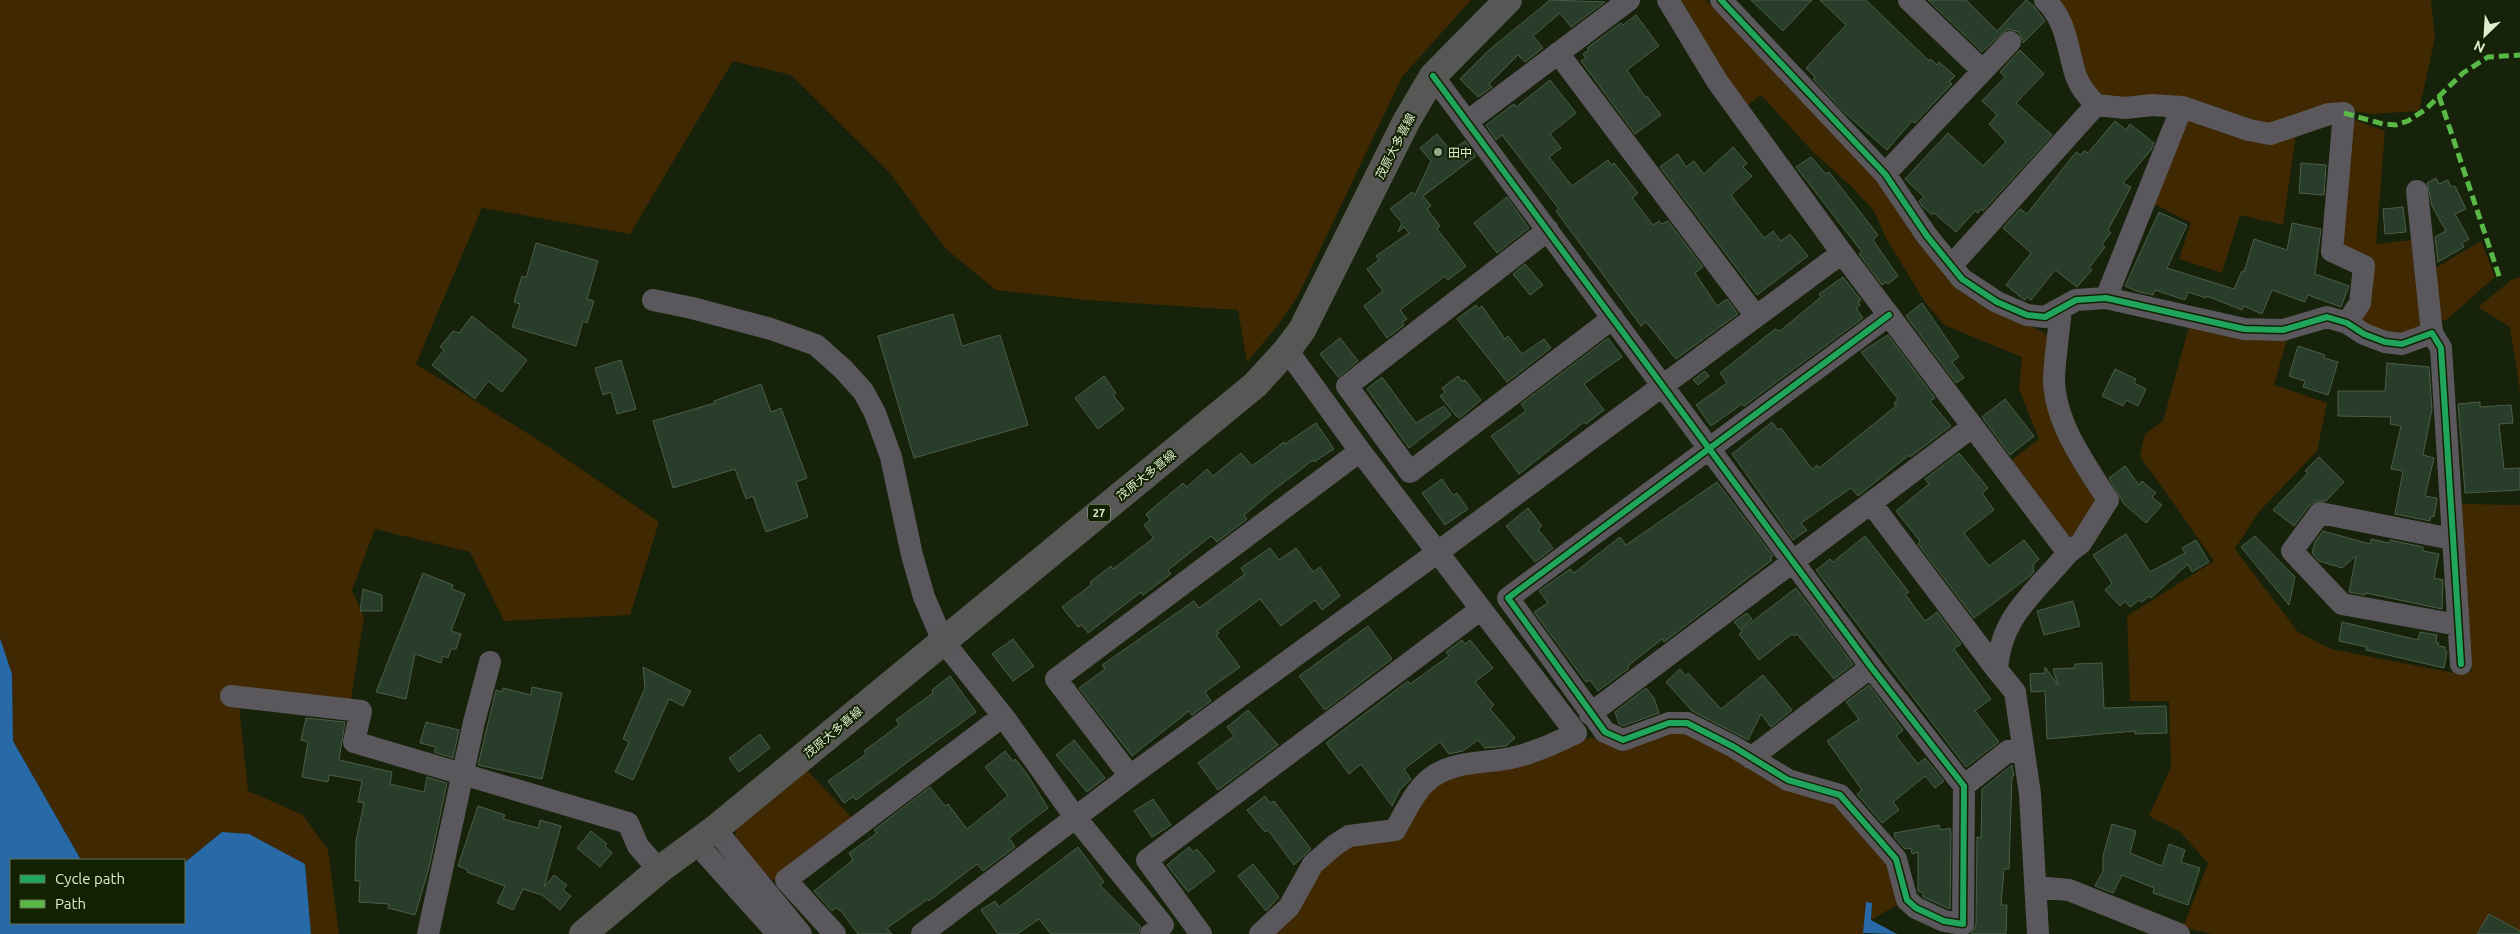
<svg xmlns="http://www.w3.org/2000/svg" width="2520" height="934" viewBox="0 0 2520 934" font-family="Ubuntu,'Noto Sans JP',sans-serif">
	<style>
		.green { fill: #3f2802 }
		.water { fill: #286aa7 }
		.building { fill: #293e2a; stroke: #4c5d49 }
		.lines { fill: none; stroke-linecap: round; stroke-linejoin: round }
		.minor { stroke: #5a585c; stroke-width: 22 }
		.primary { stroke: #575856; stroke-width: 28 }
		.quiet { stroke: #58b947; stroke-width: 5; stroke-dasharray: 10 5; stroke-linecap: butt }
		.cycleway-casing { stroke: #122102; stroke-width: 9 }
		.cycleway { stroke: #20a55d; stroke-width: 6 }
		.poi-dot { fill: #97a789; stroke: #122102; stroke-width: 2 }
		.labels { text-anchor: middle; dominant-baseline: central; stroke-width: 4; stroke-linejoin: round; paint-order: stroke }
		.shield { fill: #122102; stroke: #9fb090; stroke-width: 1 }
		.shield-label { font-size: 11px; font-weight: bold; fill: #dceecd }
		.street-label { font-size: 12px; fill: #dceecd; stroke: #122102 }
		.poi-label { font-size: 12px; fill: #dceecd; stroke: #122102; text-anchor: start }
	</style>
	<rect width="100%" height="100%" fill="#16220a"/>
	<path class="green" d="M0,0H1471L1402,77L1298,296L1279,324L1247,362L1238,310L1086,300L996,290L945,248L890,173L791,75L733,61L630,234L482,208L416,364L535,438L659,522L630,615L504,621L470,552L375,529L352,590L364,617L348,717L239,705L248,791L303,815L328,850L339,934H311L305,864L222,832L184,863V860H81L13,741L12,674L0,638Z
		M1676,0H1706L1879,176L1976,301L2045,333L2050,340V384L2103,498L2075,537L2061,535L2008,463L2039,439L2019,389L2022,357L1944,325L1925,302L1886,238L1874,211L1850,185L1813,152L1761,95L1744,108Z
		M2054,0H2431L2435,38L2419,111L2372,114L2330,107L2266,125L2098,96L2084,82Z
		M2195,117L2296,134L2283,225L2240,215L2222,273L2179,259L2191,223L2152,203L2184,123Z
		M2353,119L2385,131L2376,244L2412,240L2424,325L2403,338L2358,323L2351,256L2339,238Z
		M2481,241L2495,277L2445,321L2435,316L2430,271Z
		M2520,277V392L2510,327L2478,307L2511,280Z
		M2190,323L2288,336L2274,385L2327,403L2317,451L2258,513L2235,549L2298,632L2331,649L2455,673L2472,671L2461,504L2520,505V934H2211L2183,927L2208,863L2180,832L2149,816L2171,767L2169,701H2130L2127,616L2214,561L2140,456L2145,434L2163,421Z
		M1671,727L1837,800L1891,863L1902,902L1871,920L1872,903L1866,902L1864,934H1269L1324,858L1353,842L1376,840L1442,778L1590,738H1604Z
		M805,768L854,820L773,881L735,841L736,823Z"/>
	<path class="water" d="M0,638L12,674L13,741L81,860H11V923H184V863L222,832L249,834L305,864L311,934H0Z
		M1866,902L1872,903L1871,920L1897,934L1863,933Z"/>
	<path class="building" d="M1550,0L1605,2L1571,27L1560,13L1533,36L1543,48L1525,62L1518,55L1489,84L1492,87L1478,97L1460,79L1488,51Z
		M1751,0H1812L1783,31Z
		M1820,0H1866L1929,61L1930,59L1937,65L1939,62L1955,76L1949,82L1952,84L1915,123L1912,121L1887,150L1845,113L1813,79L1815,77L1806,68L1846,25Z
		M1928,0H1966L1997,31L2026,0L2033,5L2045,21L2023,43L2019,32L2007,29L1982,52Z
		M1636,15L1659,46L1627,70L1646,98L1647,96L1661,115L1635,134L1581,61L1586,58L1583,54L1589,50L1587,48L1621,23L1623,25Z
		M2020,50L2044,74L2016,103L2052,135L1983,211L1981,209L1978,213L1975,211L1956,232L1934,213L1932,215L1922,206L1919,201L1924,197L1905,179L1948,133L1983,166L2006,142L1989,124L1997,115L1982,101L2005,77L2000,72Z
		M1550,80L1576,113L1550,134L1561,148L1549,157L1572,186L1608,160L1611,165L1614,163L1638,193L1632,198L1653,225L1659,221L1662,224L1668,221L1703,267L1695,273L1717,306L1727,299L1738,314L1676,359L1646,322L1641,326L1556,211L1559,209L1502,135L1496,140L1486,125L1511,106L1514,104L1516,107Z
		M2115,121L2126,130L2130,124L2154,143L2151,150L2123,183L2131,187L2108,230L2111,233L2102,244L2105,247L2089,268L2092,270L2077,287L2055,270L2031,300L2027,297L2025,300L2023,299L2006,285L2031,253L2003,228L2020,209L2027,214L2076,152L2081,155L2084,151L2088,153Z
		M1437,134L1451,151L1465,141L1476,156L1423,196L1431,206L1427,209L1440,226L1437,229L1466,266L1448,280L1445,276L1400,310L1407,319L1402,322L1404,325L1387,338L1364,306L1383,291L1367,269L1379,260L1376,256L1409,233L1404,227L1398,232L1402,223L1390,209L1412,192L1415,195L1431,161L1420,148Z
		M1733,147L1747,163L1743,167L1752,176L1731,195L1764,238L1773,231L1781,241L1790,234L1808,256L1757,295L1660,167L1678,154L1686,167L1694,161L1704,174Z
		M1811,157L1826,174L1829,172L1878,235L1873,240L1898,276L1888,284L1886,282L1882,285L1859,254L1862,252L1796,167Z
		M2301,163L2326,165L2324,195L2299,193Z
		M2436,178L2439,184L2448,180L2451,187L2455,186L2466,209L2455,214L2469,239L2462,243L2464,247L2438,262L2435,237L2446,231L2432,206L2427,183Z
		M1507,197L1529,228L1497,253L1474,223Z
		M2403,207L2406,232L2385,234L2383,209Z
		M2159,212L2187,225L2167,268L2234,289L2242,271L2244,272L2254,239L2287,250L2292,223L2321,229L2315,274L2349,286L2341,307L2308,295L2305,302L2272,290L2262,314L2244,306L2242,310L2207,296L2206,298L2188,292L2185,300L2155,290L2153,295L2136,291L2125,286Z
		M536,243L598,261L587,299L594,301L587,323L583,321L576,346L512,327L520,304L514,302L522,276L526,278Z
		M1525,264L1543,285L1530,295L1513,274Z
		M1843,277L1861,300L1858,302L1860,305L1856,308L1863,318L1744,406L1742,404L1711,426L1696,405L1727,383L1720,373L1775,329L1780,331L1821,297L1819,294Z
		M1922,303L1959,357L1952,362L1964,378L1956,383L1906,316Z
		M1476,305L1478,309L1482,306L1505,339L1508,336L1522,354L1544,339L1551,348L1507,382L1457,319Z
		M953,314L962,346L1000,335L1028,425L914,458L878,336Z
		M472,316L527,360L502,392L488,381L475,399L432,365L444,350L440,347L453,331L459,333Z
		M1888,335L1935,398L1930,401L1951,426L1910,457L1909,455L1858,496L1851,488L1801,523L1807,530L1793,540L1732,454L1772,422L1778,430L1781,428L1812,469L1817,465L1819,468L1896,406L1894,403L1898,399L1861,352Z
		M1340,338L1358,361L1338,377L1320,354Z
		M1608,338L1622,357L1584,384L1604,410L1586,424L1584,422L1519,474L1491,436L1526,411L1521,404Z
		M2298,346L2325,355L2324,358L2338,362L2328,395L2303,387L2305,381L2289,376Z
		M621,360L636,409L617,414L611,392L603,395L595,368Z
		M2387,363L2429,367L2432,409L2423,455L2434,458L2425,496L2437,498V500L2434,517L2431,516L2430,521L2395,514L2403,471L2391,469L2401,426L2390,424L2391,417L2338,416V391H2385Z
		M2115,369L2136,379L2134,383L2146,389L2138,406L2126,400L2123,406L2102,396Z
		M1705,371L1709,376L1698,385L1693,380Z
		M1104,376L1116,393L1113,395L1124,409L1098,429L1075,398Z
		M1458,376L1462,381L1465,380L1481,400L1460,418L1456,416L1440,396L1445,392L1442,388Z
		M1382,377L1416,423L1444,406L1451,415L1409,448L1367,389Z
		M761,384L771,412L781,408L807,478L796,482L808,517L766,532L753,496L746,499L735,469L673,488L653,421L715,403L714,401Z
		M2005,399L2034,436L2010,455L1982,417Z
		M2480,402V407L2511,405L2513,423L2499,424L2504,469L2520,468V490L2465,493L2458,404Z
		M1316,423L1334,449L1314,462L1313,460L1270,493L1244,515L1247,519L1217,542L1211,536L1168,570L1171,574L1143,595L1141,592L1088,633L1082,625L1078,627L1062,607L1092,584L1090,582L1111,566L1113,569L1151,540L1153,537L1144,525L1150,520L1146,514L1183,483L1187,487L1207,469L1213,476L1241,453L1252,466L1284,442L1285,444Z
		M1959,453L1988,488L1982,493L1994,510L1964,533L1989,566L2024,540L2039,559L2033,565L2034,572L2030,576L1974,618L1918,544L1920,541L1896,511L1929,484L1925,479Z
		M2319,457L2344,482L2326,501H2316L2310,505L2294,526L2273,510L2308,473L2305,471Z
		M2125,466L2139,485L2142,481L2156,493L2152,497L2162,505L2146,523L2124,504L2109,478Z
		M1442,479L1453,495L1457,493L1468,509L1445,525L1422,493Z
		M1717,482L1773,556L1770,558L1772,560L1664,642L1662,639L1628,666L1629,668L1598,691L1590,680L1586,682L1534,612L1548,603L1539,591L1570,569L1574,573L1620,537L1626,545Z
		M1528,508L1542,526L1538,529L1553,548L1535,562L1506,526Z
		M2323,531L2370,544L2371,539L2389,543L2390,540L2423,547V551L2439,554L2434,578L2443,580L2442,609L2366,593L2365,595L2349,592L2356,556L2342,568L2319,561L2312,553L2315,542Z
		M2126,534L2150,572L2185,553L2182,548L2196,540L2209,562L2192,572L2188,564L2151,598L2149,596L2142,602L2139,600L2130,607L2125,601L2120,606L2105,590L2112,583L2093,555Z
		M1865,536L1909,592L1905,594L1925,621L1937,612L1961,644L1954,649L1991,699L1975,711L1999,742L1966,767L1816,570L1830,559L1833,562Z
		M2255,536L2295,577L2289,605L2241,547Z
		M1270,548L1279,560L1296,548L1313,572L1320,567L1340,596L1322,610L1315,600L1281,626L1260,599L1217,631L1219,633L1216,635L1240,667L1205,692L1211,701L1192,715L1189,711L1132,756L1079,688L1105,669L1102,665L1194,601L1199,608L1245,574L1241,568Z
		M423,573L453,585L452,589L465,594L451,631L461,634L456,649H451L448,658L443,656L441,663L415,654L406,699L376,692Z
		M1796,588L1853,664L1834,679L1797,634L1794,636L1792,634L1759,660L1739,634L1742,632L1741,630Z
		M363,589L382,595V611H360Z
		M2073,601L2080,626L2044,635L2037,611Z
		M1747,613L1752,619L1740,629L1734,622Z
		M2342,622L2418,640L2420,632L2437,635L2436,642L2439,643L2438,646L2445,647V651H2447L2444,668L2366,650L2367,647L2339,641Z
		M1368,626L1392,659L1325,710L1299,676Z
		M1013,639L1034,666L1013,681L992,654Z
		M1462,640L1465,644L1470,640L1493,668L1475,682L1494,705L1490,709L1515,738L1506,746L1485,748L1478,740L1463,751L1449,754L1440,742L1404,769L1411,779L1400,790L1392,806L1361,764L1349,774L1326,743L1408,681L1410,684L1449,656L1446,652Z
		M2102,663L2104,708L2166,706L2167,733L2135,734V731L2047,739L2045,691L2031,692L2030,674L2045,673V667L2058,685L2053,669L2075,668V664Z
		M643,667L691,691L683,706L669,699L633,780L615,772L629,742L623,739L645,688Z
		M1680,669L1686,676L1688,673L1721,709L1763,675L1792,710L1771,727L1761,714L1748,740L1692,711L1666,682Z
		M950,676L976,712L856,800L853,797L844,803L828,781L866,754L864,751L899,725L896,720L933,693L932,690Z
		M1869,685L1903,730L1896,736L1918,764L1925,758L1944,781L1935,788L1925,776L1893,802L1899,810L1882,823L1857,794L1862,790L1827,741L1859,719L1846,702Z
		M532,687L562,693L542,779L478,765L496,690L502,692L503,688L531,695Z
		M1646,688L1654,698L1659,713L1623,726L1619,724L1615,712Z
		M1248,710L1278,745L1218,790L1198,763L1234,736L1227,727Z
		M306,718L345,722L339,760L392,772L390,784L424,792L427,777L447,783L429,868L415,915L388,908L389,904L359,902L360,881H355L356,841L364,803L358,802L362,781L329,775L328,782L302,777L308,742L301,740Z
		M426,722L459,730L453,758L434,752L436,747L420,743Z
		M760,734L770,748L739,772L729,758Z
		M1074,740L1105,778L1087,792L1056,755Z
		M1005,751L1013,761L1015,759L1027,774L1048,808L1009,838L1015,847L983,871L977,864L929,901L928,899L887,928L892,934H858L841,911L836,908L832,911L814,891L853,860L849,853L877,833L874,830L930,787L945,806L948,804L967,829L1008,796L985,767Z
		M2012,765L2014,776H2012L2009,869H2004L2001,905H2007L2006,934H1971L1976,924L1977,837L1981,838L1982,789Z
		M1265,796L1270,803L1274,801L1311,849L1294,865L1268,830L1265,832L1247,810Z
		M1153,799L1171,825L1152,837L1134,811Z
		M478,806L505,815L503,819L538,828L540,820L561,826L544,887L554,875L567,885L563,890L571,896L560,910L542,895L523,889L513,910L497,903L505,886L467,872L468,870L458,866Z
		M2112,824L2136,831L2130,853L2162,866L2169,844L2185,850L2181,862L2200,868L2188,905L2153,893L2154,888L2122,875L2113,893L2095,886L2103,871V856Z
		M1939,825L1940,830L1950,828L1951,833L1950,909L1923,897V893L1918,891V852L1912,854L1911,848L1905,849L1895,838L1894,833Z
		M591,831L607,844L605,846L612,853L600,867L577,848Z
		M1078,847L1104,882L1100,885L1141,927L1138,934H1051L1039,919L1017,934H998L981,910L995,901L999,907Z
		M1189,847L1193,852L1197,849L1215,871L1188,892L1167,865Z
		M1253,864L1279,897L1266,911L1238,876Z
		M2489,914L2520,931V934H2477Z"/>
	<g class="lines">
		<path class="minor" d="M1668,0L1717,81L1842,253L2068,553C2036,592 2000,616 1997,670L2015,692L2030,794L2038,934
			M1721,0L1885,174L1927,236L1962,279L1997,302L2027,315L2045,317L2076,300L2106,298L2244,329L2283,330L2327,317L2347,323L2364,334L2385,342L2402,344L2432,333L2441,348L2461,664
			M1909,0L1982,70
			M2045,0C2067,21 2067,48 2076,76C2080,88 2088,96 2096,105L2125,108L2152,105L2182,107L2249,130L2270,134L2329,114L2344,113L2332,251L2364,266L2360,303L2347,323
			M1558,53L1755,315
			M1433,76L1871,667L1964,786L1963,924L1944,921L1916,908L1907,900L1896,859L1840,795L1788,780L1734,747L1687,723H1669L1623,740L1605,732L1508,598L1889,315
			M1467,122L1629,0
			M1885,174L2010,42
			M2417,191L2432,333
			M1548,230L1347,386L1410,472L1613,318
			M1952,265L2096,105
			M2106,298L2182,107
			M653,300L692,308L771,329L816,345L843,369L863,391L875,413L891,457L912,555L924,597L943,641L1003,716L1075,817L1163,925L1151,934
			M2061,308C2059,331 2055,355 2054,378C2054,422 2085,464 2108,500L2081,543L2068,553
			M1871,503L1997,670
			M2452,539L2320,513L2292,551L2342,604L2458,625
			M231,696L361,711L354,742L628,823L638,846L659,870
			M1590,714L1972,427
			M1751,758L1871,667
			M1130,776L1056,679L1360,451
			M1964,786L2008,751L2024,753
			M715,829L801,934
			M696,843L778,934
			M2036,887L2069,890L2179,934
			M428,934L474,722L490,662
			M835,934L786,880L1003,716
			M922,934L1130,776L1438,552L1842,253
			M1201,934L1147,860L1481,609
			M1260,934L1289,907L1313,864L1335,845L1349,836L1395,830C1404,815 1412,796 1424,784C1446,760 1483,764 1511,758C1534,753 1556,743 1576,733L1360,451L1287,350"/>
		<path class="primary" d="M583,934L659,870L715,829L1255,385L1287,350L1302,330L1407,120L1433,76L1508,0"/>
		<path class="quiet" d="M2439,96L2500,279
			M2344,113L2383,124L2396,125L2408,121L2426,109L2463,73L2488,57L2520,55"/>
		<g class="cycleway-casing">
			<path id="cycleway" d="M1721,0L1885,174L1927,236L1962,279L1997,302L2027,315L2045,317L2076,300L2106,298L2244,329L2283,330L2327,317L2347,323L2364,334L2385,342L2402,344L2432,333L2441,348L2461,664
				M1433,76L1871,667L1964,786L1963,924L1944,921L1916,908L1907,900L1896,859L1840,795L1788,780L1734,747L1687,723H1669L1623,740L1605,732L1508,598L1889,315"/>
		</g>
		<use href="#cycleway" class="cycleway"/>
	</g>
	<circle class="poi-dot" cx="1438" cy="152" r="5"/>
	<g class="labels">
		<rect class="shield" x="1088" y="504.5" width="22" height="17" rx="4"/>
		<g class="shield-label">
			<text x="1099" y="513">27</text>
		</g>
		<g class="street-label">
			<text transform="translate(1395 146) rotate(-63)">茂原大多喜線</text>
			<text transform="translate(1146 475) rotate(-39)">茂原大多喜線</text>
			<text transform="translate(833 732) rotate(-40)">茂原大多喜線</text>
		</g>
		<g class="poi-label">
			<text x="1448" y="152">田中</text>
		</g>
	</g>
	<rect x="10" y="859" width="175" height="65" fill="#122102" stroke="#637353"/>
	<rect x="20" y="875" width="25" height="8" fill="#20a55d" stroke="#637353"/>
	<text x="55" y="884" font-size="15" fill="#dceecd">Cycle path</text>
	<rect x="20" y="900" width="25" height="8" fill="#58b947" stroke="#637353"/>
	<text x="55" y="909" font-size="15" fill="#dceecd">Path</text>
	<g transform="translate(2485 35) rotate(205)" stroke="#122102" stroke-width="4" paint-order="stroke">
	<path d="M0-4L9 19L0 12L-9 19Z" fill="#dceecd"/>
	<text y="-8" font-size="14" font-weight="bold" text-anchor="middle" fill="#dceecd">N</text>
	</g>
</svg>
